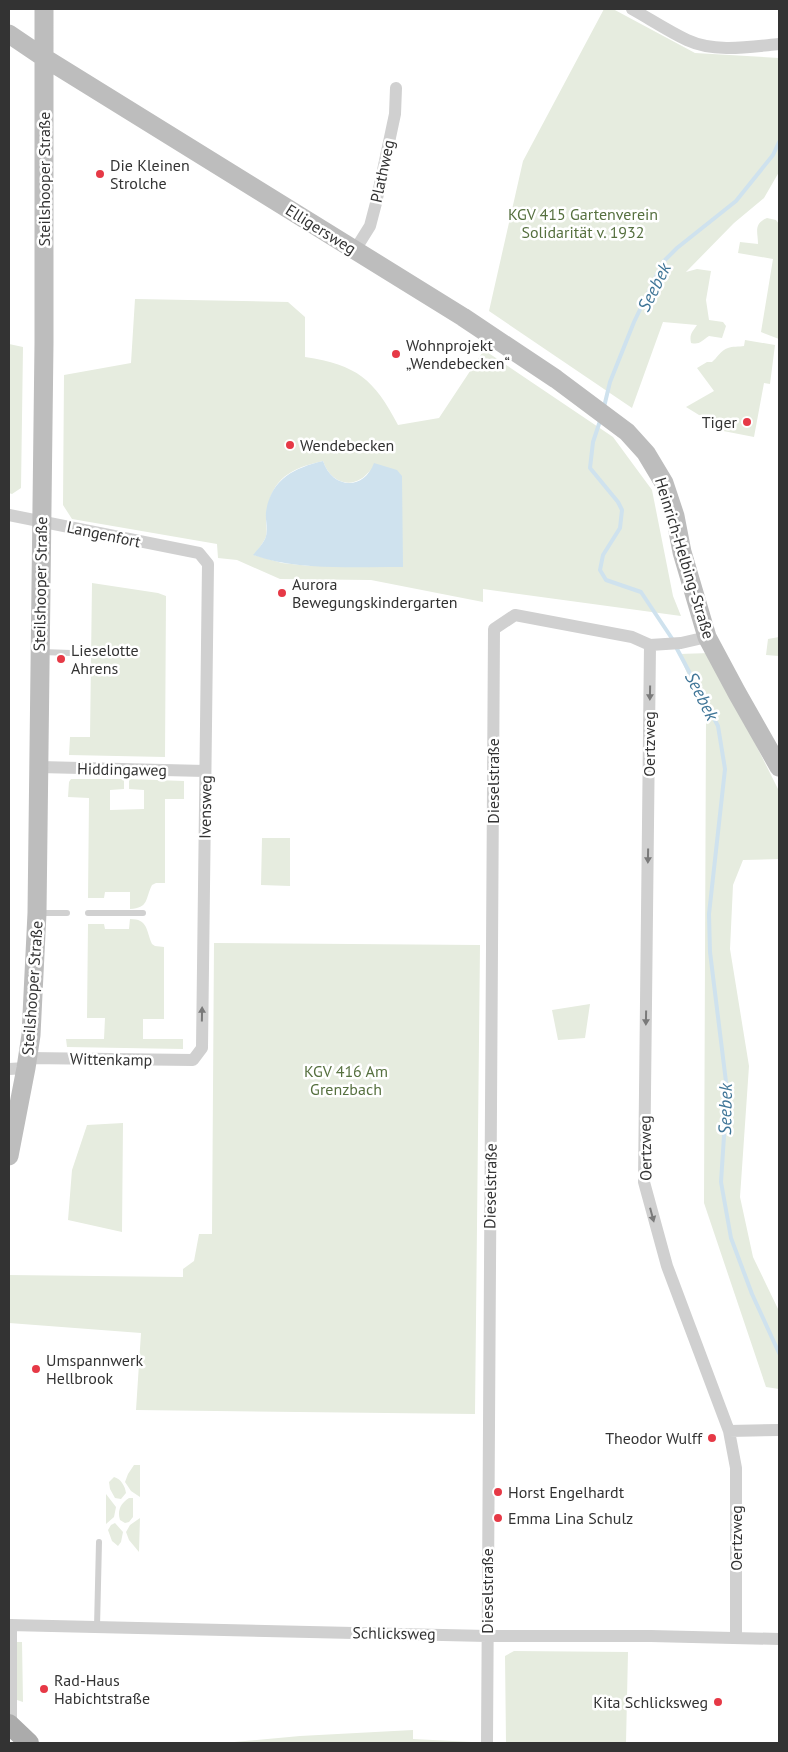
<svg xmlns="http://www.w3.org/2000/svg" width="788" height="1752" viewBox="0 0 788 1752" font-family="'PT Sans',sans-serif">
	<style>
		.green { fill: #e6ecdf; fill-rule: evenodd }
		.water { fill: #cfe2ee }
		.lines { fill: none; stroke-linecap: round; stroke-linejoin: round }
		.stream { stroke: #cfe2ee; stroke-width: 4 }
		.lane { stroke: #d0d0d0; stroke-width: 6 }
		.street { stroke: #d0d0d0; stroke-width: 12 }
		.secondary { stroke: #bdbdbd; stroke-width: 19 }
		.primary { stroke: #ababab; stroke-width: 20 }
		.oneway { fill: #7a7a7a }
		.poi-dot { fill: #e63946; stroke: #fff; stroke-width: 2 }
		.labels { text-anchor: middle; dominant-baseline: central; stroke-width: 5; stroke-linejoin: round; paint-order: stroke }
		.poi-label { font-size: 16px; fill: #333; stroke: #fff; text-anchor: start }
		.street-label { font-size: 16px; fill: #333; stroke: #fff }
		.park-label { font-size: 16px; fill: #56703f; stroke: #fff }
		.water-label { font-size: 18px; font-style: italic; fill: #3f7597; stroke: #fff }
	</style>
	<rect width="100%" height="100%" fill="#fff"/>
	<path class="green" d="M604,9H613L695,53L779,58V172L764,198L734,223L686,272L697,269L711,271L706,300L709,320L723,322L726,326L722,338L709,336C701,341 700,345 691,343C689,334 693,331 697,325L663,322L632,408L489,311L523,161Z
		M767,218L776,220L779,224V339L761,332L773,259L738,253L740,242L758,244C758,232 753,224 767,218Z
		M135,299L288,302L305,317V357C357,365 374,379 398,425L439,418L484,350L613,437L652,490L673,596L681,616L483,589V602L371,580L280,579L237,560L218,558L217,544L72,519L63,505L64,375L131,363ZM323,461C331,485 356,491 371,469L310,566L282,563L254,555C257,550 262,545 265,539C268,533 266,527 266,520C269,481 287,469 323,461Z
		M745,340L775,345L770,384L764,383L754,437L708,428L711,417L699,415L686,407L714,391L697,368L707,362H712C717,358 721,350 728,348C732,346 739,347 744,346Z
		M9,344L23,347L21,488L12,494L9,493Z
		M92,583L158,593L166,596L165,757L69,755L70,737H90Z
		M779,637V656L766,655L768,639Z
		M710,653L779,791V859L743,860L733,885L730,949L749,1066L740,1197L753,1257L779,1311V1389L766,1387L704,1203L706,718L679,654Z
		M71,779H124V789L110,790V810L144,809V790L129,789V779L184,781V799H165V883H156L152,885C145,899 149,908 130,909V892H105L104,898H88L89,798L68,797L69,782Z
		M262,838H290V886L261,885Z
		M130,919C148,919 146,930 152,944L155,946L164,947V1019H143V1039H183V1049L67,1047L66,1039H104L105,1018H87L88,924H104L105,929H129Z
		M214,943L480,945L475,1414L136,1410L141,1333L9,1323V1275L183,1277V1269L194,1261L199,1234H212Z
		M590,1004L585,1038L558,1040L552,1010Z
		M123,1123L122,1232L68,1220L72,1170L87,1125Z
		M134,1465H140V1497L131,1491L125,1482L128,1474Z
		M114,1477C121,1479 125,1486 126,1493L121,1499L115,1498L110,1489L109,1482Z
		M106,1494L116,1507L114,1517L106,1524Z
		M129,1498H133V1517L129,1522L125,1523L120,1520C117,1510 121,1503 129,1498Z
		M140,1518L139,1552L129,1540L126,1532L130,1525Z
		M115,1523L123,1532L121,1542L118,1546L112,1541L108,1530L111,1525Z
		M17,1642H22L23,1702L17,1700Z
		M514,1651L628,1652L626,1743H506L505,1656Z
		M413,1730V1739L492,1743H223L300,1736Z"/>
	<path class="water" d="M323,461C332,489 364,491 374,463L397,470L402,476L403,567C353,566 301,572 253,555C257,550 262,545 265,539C269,530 265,521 266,512C271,479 294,468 323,461Z"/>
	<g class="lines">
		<path class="stream" d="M604,407L610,382L634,322L663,262L677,248L736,201L773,155L779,142
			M601,418L593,442L590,468L618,502L622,510L620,528L603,555L600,570L606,580L641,592L673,640
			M676,647L718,726L725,769L709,914L710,952L727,1090L721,1182L731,1238L752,1294L779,1353"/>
		<path class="lane" d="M42,652L71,653
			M91,653L101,654
			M39,913H67
			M88,913H143
			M97,1627L99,1542"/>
		<path class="street" d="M632,9C650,19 668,31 687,40C715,53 749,47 779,44
			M355,250L370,226L376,203L395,114L396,88
			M9,515L199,553L208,564L202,1048L193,1060L28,1058
			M650,645L644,1182L667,1266L729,1431L736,1468V1637
			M39,767L205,771
			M9,1069L26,1068
			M729,1431L779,1430
			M9,1625L487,1636H651L779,1639
			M11,1625V1727
			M487,1743L494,629L515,615L632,637L650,645L681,643L707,637"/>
		<path class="secondary" d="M9,34L43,57L463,317L556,379L627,432L646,453L664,483L675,516L682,552L707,637L737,693L779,767
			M9,1156L26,1068L31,1035L37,913L44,343V9"/>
		<path class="primary" d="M9,1724L29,1743"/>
	</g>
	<defs><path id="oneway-solid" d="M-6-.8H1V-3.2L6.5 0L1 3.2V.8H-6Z" transform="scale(1.25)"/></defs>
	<g class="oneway">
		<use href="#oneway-solid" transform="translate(650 693) rotate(91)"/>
		<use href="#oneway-solid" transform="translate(648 856) rotate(91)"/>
		<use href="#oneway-solid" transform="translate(202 1014) rotate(-89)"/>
		<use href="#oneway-solid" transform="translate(646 1018) rotate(91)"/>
		<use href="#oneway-solid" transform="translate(652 1215) rotate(75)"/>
	</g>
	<g class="poi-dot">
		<circle cx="100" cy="174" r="5"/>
		<circle cx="396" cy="354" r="5"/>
		<circle cx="747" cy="422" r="5"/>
		<circle cx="290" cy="445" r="5"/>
		<circle cx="282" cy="593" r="5"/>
		<circle cx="61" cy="659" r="5"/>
		<circle cx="36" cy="1369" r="5"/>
		<circle cx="712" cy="1438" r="5"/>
		<circle cx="498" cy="1492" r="5"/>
		<circle cx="498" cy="1518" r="5"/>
		<circle cx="44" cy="1689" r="5"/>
		<circle cx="718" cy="1702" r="5"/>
	</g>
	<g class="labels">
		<g class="poi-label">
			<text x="110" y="165">Die Kleinen<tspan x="110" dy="18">Strolche</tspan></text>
			<text x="406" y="345">Wohnprojekt<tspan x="406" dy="18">„Wendebecken“</tspan></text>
			<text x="737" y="422" text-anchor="end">Tiger</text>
			<text x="300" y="445">Wendebecken</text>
			<text x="292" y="584">Aurora<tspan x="292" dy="18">Bewegungskindergarten</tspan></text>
			<text x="71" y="650">Lieselotte<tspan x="71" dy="18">Ahrens</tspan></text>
			<text x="46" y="1360">Umspannwerk<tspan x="46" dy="18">Hellbrook</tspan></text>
			<text x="702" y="1438" text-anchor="end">Theodor Wulff</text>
			<text x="508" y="1492">Horst Engelhardt</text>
			<text x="508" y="1518">Emma Lina Schulz</text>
			<text x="54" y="1680">Rad-Haus<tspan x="54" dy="18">Habichtstraße</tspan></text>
			<text x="708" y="1702" text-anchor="end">Kita Schlicksweg</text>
		</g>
		<g class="street-label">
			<text transform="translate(382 171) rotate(-78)">Plathweg</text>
			<text transform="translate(44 179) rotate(-90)">Steilshooper Straße</text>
			<text transform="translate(321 229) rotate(32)">Elligersweg</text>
			<text transform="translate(104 534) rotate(12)">Langenfort</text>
			<text transform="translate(685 558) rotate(73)">Heinrich-Helbing-Straße</text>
			<text transform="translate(40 584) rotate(-89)">Steilshooper Straße</text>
			<text transform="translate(649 744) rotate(-90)">Oertzweg</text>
			<text transform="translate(122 769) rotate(1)">Hiddingaweg</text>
			<text transform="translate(493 781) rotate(-90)">Dieselstraße</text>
			<text transform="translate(205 807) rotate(-89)">Ivensweg</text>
			<text transform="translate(32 988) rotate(-86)">Steilshooper Straße</text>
			<text transform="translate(111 1059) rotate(1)">Wittenkamp</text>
			<text transform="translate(645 1148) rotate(-91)">Oertzweg</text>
			<text transform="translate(490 1186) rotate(-89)">Dieselstraße</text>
			<text transform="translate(736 1538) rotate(-90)">Oertzweg</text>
			<text transform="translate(487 1591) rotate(-90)">Dieselstraße</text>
			<text transform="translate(394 1633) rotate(1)">Schlicksweg</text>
		</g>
		<g class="park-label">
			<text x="583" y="214">KGV 415 Gartenverein<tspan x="583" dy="18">Solidarität v. 1932</tspan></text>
			<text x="346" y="1071">KGV 416 Am<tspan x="346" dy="18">Grenzbach</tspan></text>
		</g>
		<g class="water-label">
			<text transform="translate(654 287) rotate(-63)">Seebek</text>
			<text transform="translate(702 696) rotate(63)">Seebek</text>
			<text transform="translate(725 1109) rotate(-89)">Seebek</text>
		</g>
	</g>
	<rect width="788" height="1752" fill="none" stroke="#333333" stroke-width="20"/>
</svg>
